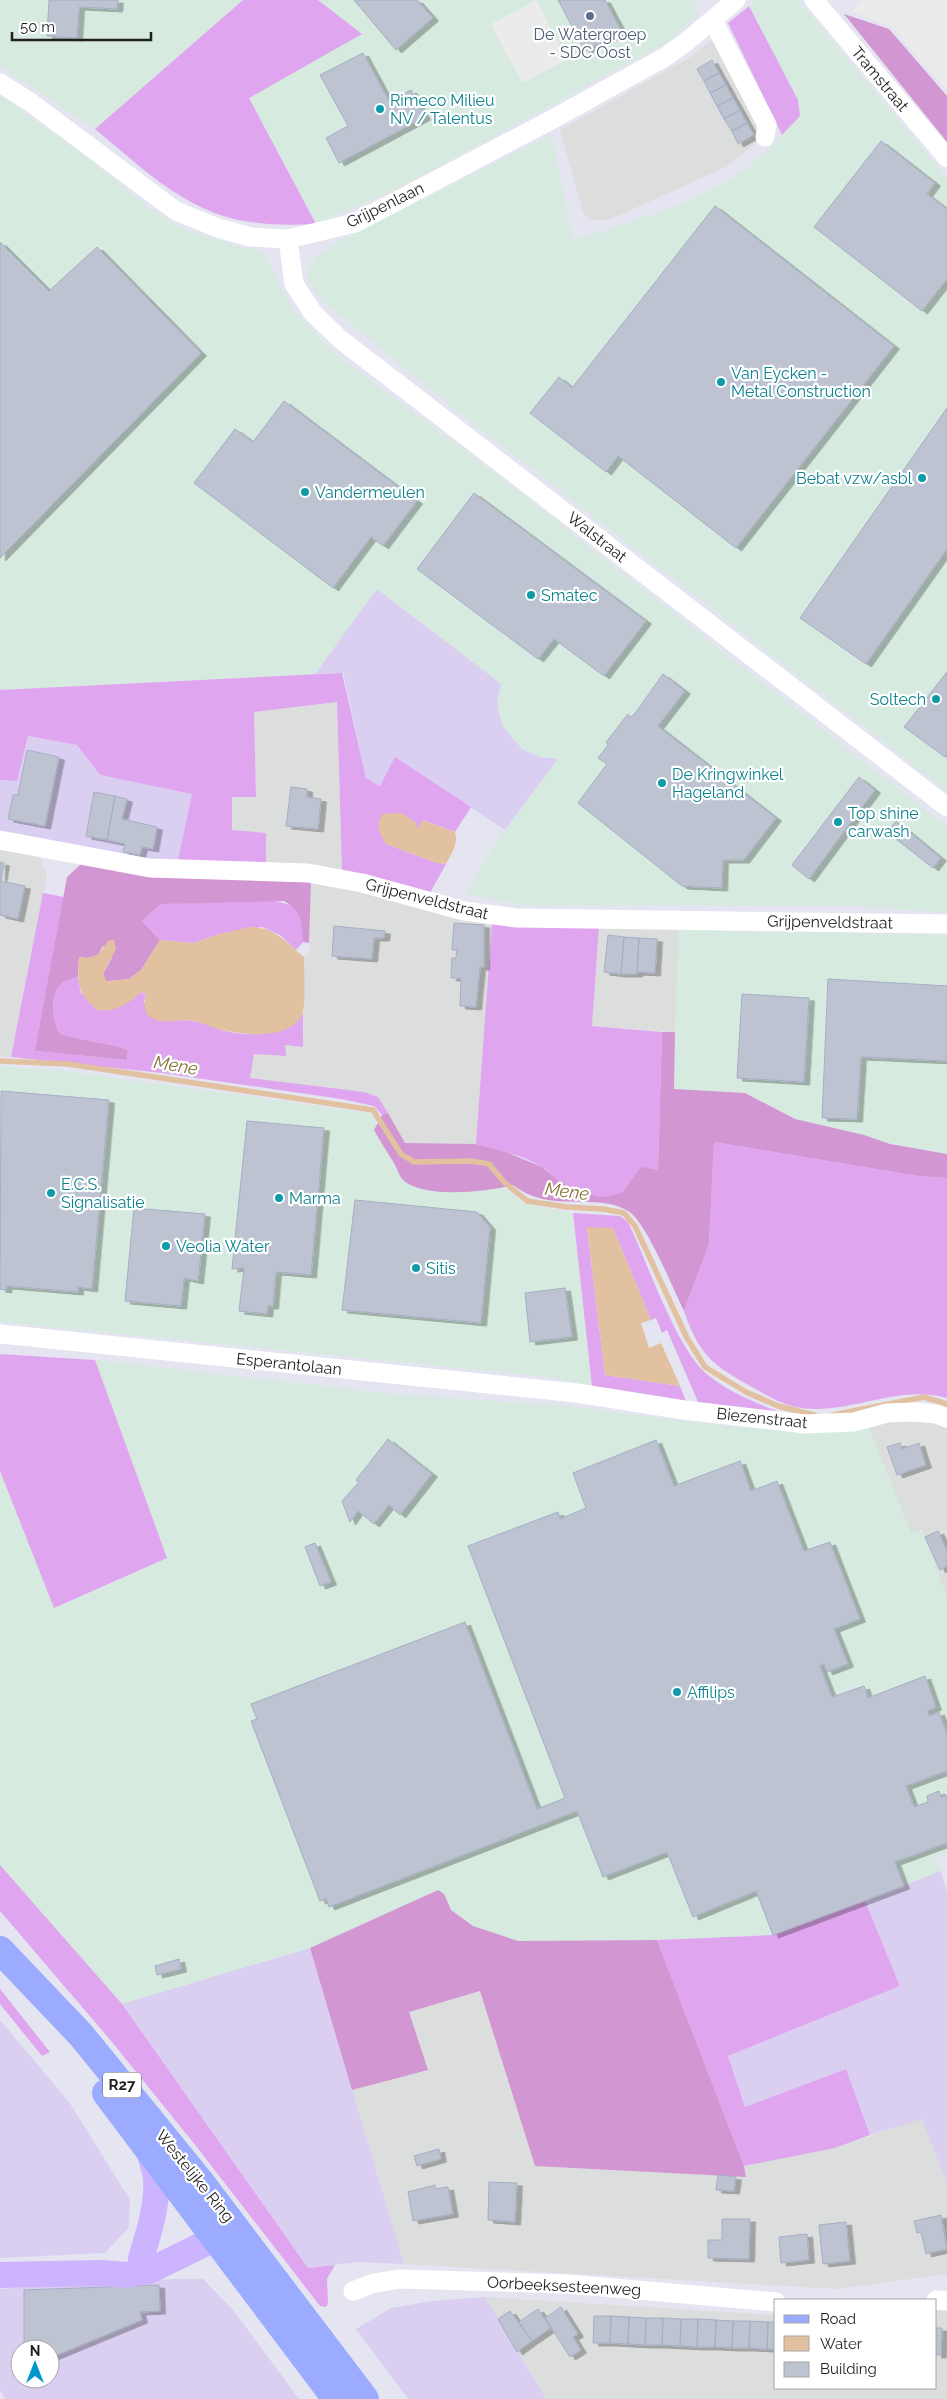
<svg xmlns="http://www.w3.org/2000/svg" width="947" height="2399" viewBox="0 0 947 2399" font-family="Raleway,sans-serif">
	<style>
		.residential { fill: #dcdddd }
		.industrial { fill: #d6eadf }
		.farmland { fill: #dacef1; fill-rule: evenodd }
		.grass { fill: #dfa6ef }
		.forest { fill: #d296d3 }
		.parking { fill: #ebebeb }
		.water { fill: #e2c1a1 }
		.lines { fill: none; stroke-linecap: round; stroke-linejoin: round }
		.stream { stroke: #e2c1a1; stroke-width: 5.5 }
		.building { fill: #bdc3d1; stroke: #a5aec4; filter: url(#shadow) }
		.street { stroke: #fff; stroke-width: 19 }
		.secondary { stroke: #ccb4ff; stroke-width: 26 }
		.primary { stroke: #9babff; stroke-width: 28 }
		.service-dot { fill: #5c6f8a; stroke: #fff; stroke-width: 2 }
		.culture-dot { fill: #0f9aa8; stroke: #fff; stroke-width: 2 }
		.labels { text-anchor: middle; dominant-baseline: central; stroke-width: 4.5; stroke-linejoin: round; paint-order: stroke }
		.shield { fill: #fff; stroke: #626262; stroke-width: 1 }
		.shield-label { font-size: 15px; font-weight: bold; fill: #1f1f1f }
		.service-label { font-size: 16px; fill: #4e5e75; stroke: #fff }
		.street-label { font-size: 16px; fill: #1f1f1f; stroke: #fff }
		.culture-label { font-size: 16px; fill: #0d838f; stroke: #fff; text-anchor: start }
		.water-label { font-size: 18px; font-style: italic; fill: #857234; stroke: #fff }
	</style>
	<defs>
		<filter id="shadow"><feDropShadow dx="5.5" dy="3" stdDeviation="0" flood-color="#0004"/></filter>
	</defs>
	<rect width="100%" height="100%" fill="#e4e5f1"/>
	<path class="residential" d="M713,39L763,131L758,141L728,166L609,220H590L583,212L560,130L692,56Z
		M337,702L342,871L266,866L232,831V797H256L254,712Z
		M0,845L37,853L47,873L11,1057L0,1056Z
		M311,882L334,885L492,922L476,1144L405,1143L378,1097L250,1078L254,1054L285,1056L284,1045L303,1047L304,957L309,954Z
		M599,926L679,930L675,1032L592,1026Z
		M904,1418L947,1425V1598L922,1530L911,1534L867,1423Z
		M480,1991L535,2166L746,2176L744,2166L835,2148L922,2118L947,2183V2274L838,2289L404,2264L352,2090L428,2070L409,2012Z
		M485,2297L776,2315V2388H936V2311L947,2310V2399H546Z"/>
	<path class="industrial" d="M0,0H243L95,129L0,66Z
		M318,0H696L697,1L696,15L667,42L394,191L316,224L249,97L361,34Z
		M756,0H798L947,178V791L466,418L319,298L309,281L308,272L314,260L328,248L551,135L573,239L599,233L685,203L733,179L770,148L800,116L798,100L749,6Z
		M0,95L84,155L149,208L183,229L236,246L255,249L264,255L292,309L335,354L487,467L947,827V913L855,906L521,905L467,894L495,844L558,759L540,757L522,749L502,725L497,702L500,684L377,589L315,674L0,690Z
		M679,930L947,935V1154L890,1144L864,1135L795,1119L745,1093L673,1089Z
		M0,1066L64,1071L361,1112L371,1115L377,1124L374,1130L400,1176L403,1180L416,1187L439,1191L503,1188L525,1204L573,1213L592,1386L541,1376L0,1322Z
		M95,1360L402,1395L569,1406L689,1422L812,1433L867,1423L911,1533L922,1530L947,1598V1853L932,1858L941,1871L773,1935L657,1940L518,1941L473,1926L451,1910L444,1894L438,1891L310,1948L122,2004L0,1865V1471L55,1608L167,1558Z"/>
	<path class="farmland" d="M377,589L501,684L497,702L502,725L522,749L540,757L558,759L505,830L396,758L380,786L366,778L343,673L315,674Z
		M28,736L77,745L100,775L193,794L177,865L0,834V780L17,781Z
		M941,1871L947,1893V2183L922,2119L870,2135L846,2069L745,2107L728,2056L900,1986L865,1901Z
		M310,1948L404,2264L357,2262L308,2268L122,2004Z
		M0,2020L69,2102L130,2200L129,2227L105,2253L0,2258Z
		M176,2279H203L233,2310L299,2399H5L0,2390V2289ZM20,2349H50V2379H20Z
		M485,2297L546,2399H408L356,2329L391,2308L432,2301Z"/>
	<path class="grass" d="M243,0H318L362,34L249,98L316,224C280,226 243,225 210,211C167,194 131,158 95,129Z
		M749,6L798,100L800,116L782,135L728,23Z
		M342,673L366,778L380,786L395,757L471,807L455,832L423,820L419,829L378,826L386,844L437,863L446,864L430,893L342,871L337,702L254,712L256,797H232V830L266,833V866L177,865L192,794L100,775L77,745L28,736L17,781L0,780V690Z
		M43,893L64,897L36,1051L127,1060L128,1050C106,1042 83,1041 60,1034C53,1022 49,997 60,985C64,981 73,979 78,977L81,994L132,1000L140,992L146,994L144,1002L165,1021C174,1021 183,1019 192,1021C203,1022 214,1028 225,1031C251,1037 287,1037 303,1013V1047L285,1045L286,1056L254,1054L250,1078L364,1092L378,1097L388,1113L382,1115L374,1106L341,1099L162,1073L11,1057Z
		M218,901C240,901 293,893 302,918C304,925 303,935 303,942L296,950L280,935L262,927L220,934L194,943L160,940L142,921L161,904Z
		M492,922L599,926L592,1026L662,1032L658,1170L636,1174C632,1180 629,1189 623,1193C605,1204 575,1192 560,1182C553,1178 549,1171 542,1167C523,1155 497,1150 476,1144Z
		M714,1142L918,1176L947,1178V1398C896,1384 851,1415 801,1408C781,1405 763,1393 745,1383C709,1363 698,1351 684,1311L709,1244Z
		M573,1213L620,1216L628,1222C647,1261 677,1351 708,1375C731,1394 759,1404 787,1415L698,1402L667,1330L662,1333L656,1318L651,1320L613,1228H587L605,1375L680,1386L686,1401L592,1386Z
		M0,1354L95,1360L167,1558L54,1608L0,1471Z
		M0,1865L122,2004L308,2268L335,2265L327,2279L328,2304L326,2307L320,2306L196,2146L112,2042L0,1911Z
		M865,1901L900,1986L728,2056L745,2107L846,2069L870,2135L835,2148L744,2166L657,1940L773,1935Z
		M0,1989L50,2052L42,2056L0,2004Z"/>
	<path class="forest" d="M844,14L889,29L947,96V142Z
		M81,864L311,882L309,943L303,942C302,920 303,914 284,901L161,904L142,921L160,940L141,970L129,979L105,982L103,974L112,957L103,946L98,955L87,958L79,957L78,977C73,979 64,981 60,985C49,997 53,1022 60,1034C83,1041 106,1042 128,1050L127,1060L35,1051L67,877Z
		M662,1032H675L674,1089L745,1093L795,1119L864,1135L890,1144L947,1154V1178L918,1176L714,1142L709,1244L684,1311C673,1289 646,1221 628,1211C595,1191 551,1215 513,1185C487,1192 424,1199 403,1180C399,1176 397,1168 394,1163C387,1152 380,1141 374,1130L382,1115L388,1113L405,1143L476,1144L506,1152L542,1167L560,1182L586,1194L604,1197L622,1193L641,1167L658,1170Z
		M438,1890L444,1894L451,1910L473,1926L518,1941L657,1940L744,2166L746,2177L535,2166L480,1991L409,2012L428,2070L352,2090L310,1948Z"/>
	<path class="parking" d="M536,0L567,60L522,83L491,24Z
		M863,0H947V91L892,27L851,11Z"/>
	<path class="water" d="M402,813L415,822L419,829L422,820L455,832C459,843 451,855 446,864L437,863L386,844C380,834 374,825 383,814Z
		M249,927C276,927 284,941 304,957C304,969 306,1006 302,1015C290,1039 249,1035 227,1031C216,1030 206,1023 194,1021C180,1018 161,1026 149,1016C143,1011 145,1001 146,994L141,992C127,1005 116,1012 97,1010C76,991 78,984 79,957L87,958L98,955L109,940H114L116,949L103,973L106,981L129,979L141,970L160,940L194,943L220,934Z
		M587,1227L613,1228L651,1320L641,1323L649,1348L661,1343L680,1386L605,1375Z"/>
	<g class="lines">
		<path class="stream" d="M0,1061L68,1064L373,1110L401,1154L414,1162L471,1161L489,1164L504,1182L527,1201L567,1207L603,1209L624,1213L635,1226L687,1338L705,1367L746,1392L778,1406L814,1415
			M833,1415L924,1397L947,1404"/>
	</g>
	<path class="building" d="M49,0H118L117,9L79,7L77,38L47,36Z
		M354,0H417L433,18L396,50Z
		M558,0H605L622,32L585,51Z
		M363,53L389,101L411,90L425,117L339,163L326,138L348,126L320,75Z
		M712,60L719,73L704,81L697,69Z
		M719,73L726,85L710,93L704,81Z
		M726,85L733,98L717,106L710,93Z
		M733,98L740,110L724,119L717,106Z
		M740,110L747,123L732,131L724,119Z
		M747,123L754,135L738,144L732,131Z
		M881,141L935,183L927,194L947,209V279L922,311L814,227Z
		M715,206L894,346L736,548L618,456L606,472L530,413L559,377L572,388Z
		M0,242L49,291L97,247L201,353L0,558Z
		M284,401L417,501L383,546L371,537L333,588L194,483L235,429L253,442Z
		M947,408V549L866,664L800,618Z
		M474,493L646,621L604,676L554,639L538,659L417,569Z
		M947,672V754L945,757L904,727Z
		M663,674L685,691L658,726L776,818L744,860H723L722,888L682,886L578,803L607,764L598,758L608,745L606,742L628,714L631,717L636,712Z
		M27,750L59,757L45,826L8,819L13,795H18Z
		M859,777L875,790L809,879L792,865Z
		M291,787L307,789V797L321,799L318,829L286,826Z
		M94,792L115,796L107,840L86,836Z
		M115,796L127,799L122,819L157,827L153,849L142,847L140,855L123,852L125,844L107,840Z
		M896,821L941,858L933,868L887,832Z
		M0,862L4,863L1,881L25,886L18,919L0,915Z
		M454,923L484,925V967H480L476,1007L460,1006L461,978H451L452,958H456L457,950H452Z
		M334,926L385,931L384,938H374L372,959L332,956Z
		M608,935L624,937L621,974L604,972Z
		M624,937L639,938L637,974H621Z
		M639,938L657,939L655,973L637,972Z
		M828,979L947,986V1061L861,1057L857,1119L822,1118Z
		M742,994L809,998L804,1082L737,1078Z
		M1,1091L109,1100L92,1289L78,1287V1292L7,1286L6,1290L0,1289Z
		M247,1121L324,1128L311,1275L276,1272L273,1306H268L267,1314L239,1311L244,1268L232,1269Z
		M355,1200L477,1212L490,1227L481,1323L342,1310Z
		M134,1208L205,1214L198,1281L184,1278L181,1306L125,1301Z
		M565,1288L572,1337L530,1342L525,1293Z
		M388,1439L432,1474L400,1515L389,1505L374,1524L358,1511L350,1522L342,1501L359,1482L356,1480Z
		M656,1440L674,1486L740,1461L751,1491L777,1481L804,1551L830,1542L860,1619L834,1629L848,1664L827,1672L824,1664L820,1666L832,1697L864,1686L868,1698L925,1676L936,1707L928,1711L929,1716L939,1712L947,1734V1771L906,1786L914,1807L928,1802L927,1796L939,1791L941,1797L947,1795V1843L895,1862L904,1886L773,1935L756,1891L693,1917L667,1852L603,1877L577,1811L329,1907L326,1899L320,1901L251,1721L257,1719L251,1704L465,1622L537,1809L565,1798L468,1546L558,1512L560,1519L586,1508L573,1473Z
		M900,1443L902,1449L919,1443L926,1465L897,1475L887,1447Z
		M938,1531L947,1550V1566L940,1570L925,1537Z
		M315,1543L331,1582L320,1586L305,1547Z
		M179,1959L181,1969L157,1975L155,1966Z
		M439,2149L441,2159L417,2166L414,2156Z
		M718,2175L736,2177L734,2191L716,2190Z
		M489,2182L517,2183L515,2222L488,2220Z
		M435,2185V2189L448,2187L453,2214L413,2221L408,2192Z
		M941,2215L947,2249L926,2254L921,2232L917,2233L914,2221Z
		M722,2219H750L749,2259L708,2258V2240H722Z
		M846,2222L850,2261L823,2264L819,2225Z
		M807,2234L809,2260L781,2263L779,2237Z
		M159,2285L160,2311L140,2312L142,2320L50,2358V2349H24V2290Z
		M561,2307L578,2334L573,2337L581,2350L570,2357L545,2318Z
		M538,2309L551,2328L532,2341L519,2322Z
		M510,2311L532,2341L517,2352L498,2319Z
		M594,2316H611L610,2343H593Z
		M611,2316L629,2317L628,2344L610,2343Z
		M629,2317L646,2318L645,2345L628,2344Z
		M646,2318H663L662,2345H645Z
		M663,2318L681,2319L680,2346L662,2345Z
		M681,2319H698L697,2347L680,2346Z
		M698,2319L716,2320L715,2347H697Z
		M716,2320L733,2321L732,2348L715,2347Z
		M733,2321H750L749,2348H732Z
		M750,2321L768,2322L767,2349L749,2348Z
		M768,2322H776V2349H767Z
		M936,2328H942L941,2355H936Z"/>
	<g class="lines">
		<path class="street" d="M814,0L947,158
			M713,21L767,125L765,137
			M0,83L30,102L176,211L218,228L250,237L288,239L355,223L553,119L665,57L686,42L736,0
			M288,239L294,284L313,313L340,339L947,807
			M0,840L150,868L308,873L362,883L464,911L517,918L947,924
			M0,1334L577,1393L684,1410L805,1424L854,1422L887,1413L913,1412L936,1414L947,1418
			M353,2291L374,2283L400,2279L568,2284L776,2302
			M936,2300L947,2301"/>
		<path class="secondary" d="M141,2258C149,2233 158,2204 156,2177C155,2169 151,2160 149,2151
			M0,2275L102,2273L126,2275L149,2271L204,2244L230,2223"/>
		<path class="primary" d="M0,1950L81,2035L199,2180L365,2399
			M106,2093L336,2399"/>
	</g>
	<circle class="service-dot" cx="590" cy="16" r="5"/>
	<g class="culture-dot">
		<circle cx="380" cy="109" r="5"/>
		<circle cx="721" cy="382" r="5"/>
		<circle cx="922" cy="478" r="5"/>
		<circle cx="305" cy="492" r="5"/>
		<circle cx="531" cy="595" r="5"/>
		<circle cx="936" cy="699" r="5"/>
		<circle cx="662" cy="783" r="5"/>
		<circle cx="838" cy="822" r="5"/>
		<circle cx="51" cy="1193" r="5"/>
		<circle cx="279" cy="1198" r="5"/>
		<circle cx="166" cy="1246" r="5"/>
		<circle cx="416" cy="1268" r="5"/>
		<circle cx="677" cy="1692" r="5"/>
	</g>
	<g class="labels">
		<rect class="shield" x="103" y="2072.5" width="38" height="25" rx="4"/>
		<g class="shield-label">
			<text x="122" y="2085">R27</text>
		</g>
		<g class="service-label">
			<text x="590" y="34">De Watergroep<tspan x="590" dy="18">- SDC Oost</tspan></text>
		</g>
		<g class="street-label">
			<text transform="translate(880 79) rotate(50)">Tramstraat</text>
			<text transform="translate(385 205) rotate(-26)">Grijpenlaan</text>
			<text transform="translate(597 537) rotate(38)">Walstraat</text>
			<text transform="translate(427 899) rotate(14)">Grijpenveldstraat</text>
			<text transform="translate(830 922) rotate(1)">Grijpenveldstraat</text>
			<text transform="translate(289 1364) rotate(6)">Esperantolaan</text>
			<text transform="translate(762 1418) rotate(6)">Biezenstraat</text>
			<text transform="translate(195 2176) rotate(51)">Westelijke Ring</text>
			<text transform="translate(564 2286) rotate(3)">Oorbeeksesteenweg</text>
		</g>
		<g class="culture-label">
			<text x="390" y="100">Rimeco Milieu<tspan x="390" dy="18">NV / Talentus</tspan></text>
			<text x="731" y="373">Van Eycken -<tspan x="731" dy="18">Metal Construction</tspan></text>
			<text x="912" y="478" text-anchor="end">Bebat vzw/asbl</text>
			<text x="315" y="492">Vandermeulen</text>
			<text x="541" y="595">Smatec</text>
			<text x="926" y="699" text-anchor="end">Soltech</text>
			<text x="672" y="774">De Kringwinkel<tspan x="672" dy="18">Hageland</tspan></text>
			<text x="848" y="813">Top shine<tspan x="848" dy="18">carwash</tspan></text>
			<text x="61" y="1184">E.C.S.<tspan x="61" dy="18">Signalisatie</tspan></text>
			<text x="289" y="1198">Marma</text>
			<text x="176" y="1246">Veolia Water</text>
			<text x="426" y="1268">Sitis</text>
			<text x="687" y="1692">Affilips</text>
		</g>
		<g class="water-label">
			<text transform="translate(176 1065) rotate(9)">Mene</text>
			<text transform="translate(567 1191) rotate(7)">Mene</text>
		</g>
	</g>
	<rect x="774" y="2299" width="162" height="90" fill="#ffffff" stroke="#a5a5a5"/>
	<rect x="784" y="2315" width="25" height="8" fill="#9babff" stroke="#a5a5a5"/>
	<text x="820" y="2324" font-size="15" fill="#1f1f1f">Road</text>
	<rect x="784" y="2336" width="25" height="15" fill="#e2c1a1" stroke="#a5a5a5"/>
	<text x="820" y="2349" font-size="15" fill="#1f1f1f">Water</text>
	<rect x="784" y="2362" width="25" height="15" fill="#bdc3d1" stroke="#a5a5a5"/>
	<text x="820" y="2374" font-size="15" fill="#1f1f1f">Building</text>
	<g transform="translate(35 2364)"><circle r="24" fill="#ffffff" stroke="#a5a5a5"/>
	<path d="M0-4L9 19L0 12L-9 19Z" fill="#0097ce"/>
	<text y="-8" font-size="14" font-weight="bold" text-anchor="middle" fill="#1f1f1f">N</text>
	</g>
	<path d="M12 32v8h139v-8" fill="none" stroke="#1f1f1f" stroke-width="2.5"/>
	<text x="20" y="32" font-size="15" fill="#1f1f1f" stroke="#ffffff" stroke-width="4" paint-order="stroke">50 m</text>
</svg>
